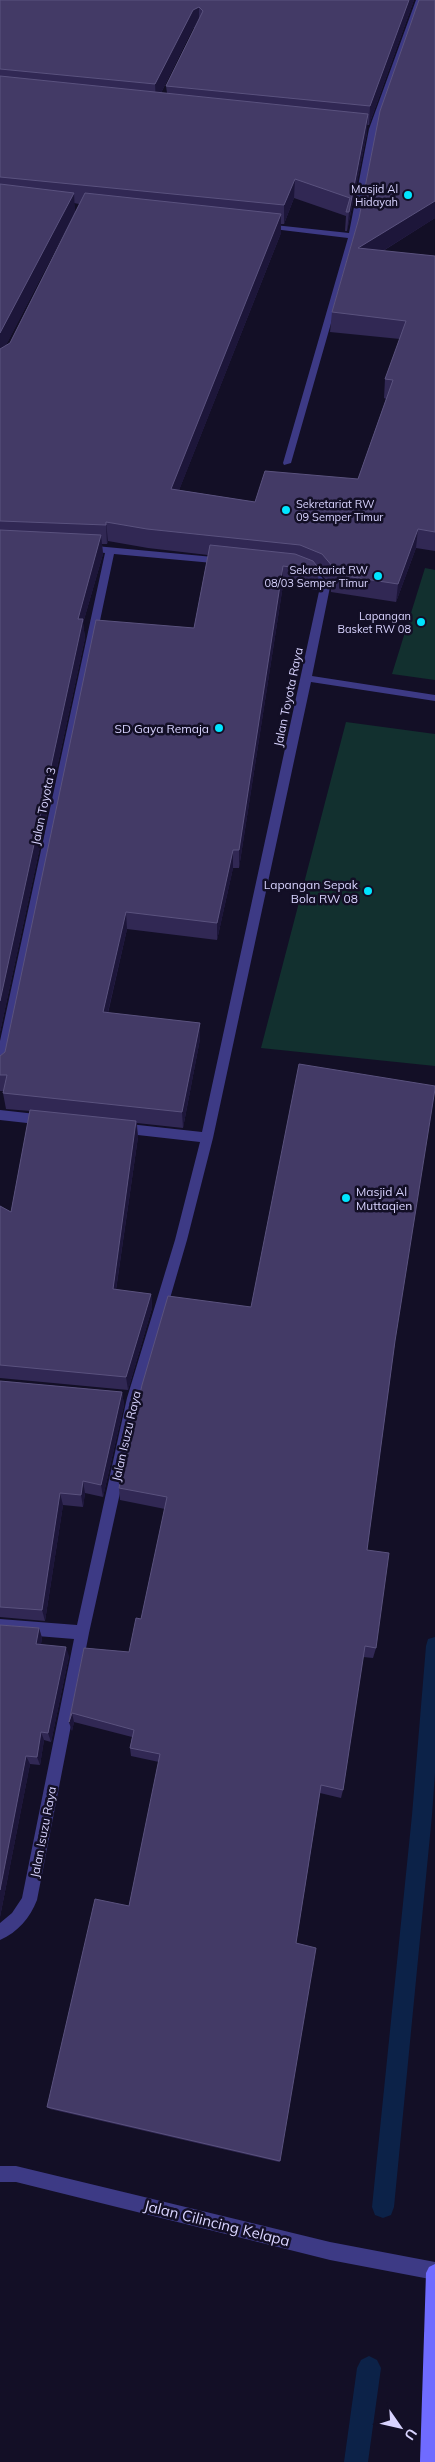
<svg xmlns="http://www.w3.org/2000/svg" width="435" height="2462" viewBox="0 0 435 2462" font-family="Mulish,sans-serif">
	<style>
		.green { fill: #12302f }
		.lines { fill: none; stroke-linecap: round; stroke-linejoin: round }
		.stream { fill: #0c2248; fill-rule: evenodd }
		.lane { fill: #3d3a85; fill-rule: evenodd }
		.street { fill: #3d3a85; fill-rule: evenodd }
		.secondary { fill: #6f6bff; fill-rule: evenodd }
		.wall { fill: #312854; fill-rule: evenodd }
		.shaded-wall { fill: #1d163a }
		.building { fill: #433a66; stroke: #5a527e }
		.poi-dot { fill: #00e5ff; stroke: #130f26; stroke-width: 2 }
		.labels { text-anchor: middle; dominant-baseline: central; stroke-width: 5; stroke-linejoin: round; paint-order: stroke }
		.far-poi-label { font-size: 11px; fill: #d9d4ff; stroke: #130f26; text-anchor: end }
		.street-label { font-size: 12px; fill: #d9d4ff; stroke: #130f26 }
		.poi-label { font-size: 12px; fill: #d9d4ff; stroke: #130f26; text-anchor: end }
		.near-street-label { font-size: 15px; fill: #d9d4ff; stroke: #130f26 }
	</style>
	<rect width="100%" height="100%" fill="#130f26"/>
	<path class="green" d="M425,568L435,570V680L392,674Z
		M346,722L435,734V1066L261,1048Z"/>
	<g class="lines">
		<path class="stream" d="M435,1637V1773L432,1815L394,2207L391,2215L383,2218L375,2215L372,2207L412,1815L426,1646L428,1639Z
			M369,2356L377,2360L381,2368L368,2462H344L357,2368L361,2360Z"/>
		<path class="lane" d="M0,2166H16L330,2242L435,2262V2280L330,2260L16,2182H0Z"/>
		<path class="street" d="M416,0H422L377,129L356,236L291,463L284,465L283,463L348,238L265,228L261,226L265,224L349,233L369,129Z
			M85,545L224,558L229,561L224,564L114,554L6,1068L0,1073V1041L105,553L82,550V546Z
			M306,569L319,574L330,587L312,676L435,695V701L311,682L213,1138L187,1240L141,1398L89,1633L37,1900C30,1918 18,1932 0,1940V1923L12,1913L22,1898L74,1639L0,1633V1619L77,1625L127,1398L175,1240L200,1142L120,1133L116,1132L114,1128L116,1124L120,1123L202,1132L320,587L313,578L303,574V570Z
			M0,1110L45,1115L49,1117L51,1120L49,1123L45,1125L0,1120Z"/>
		<path class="secondary" d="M435,2264V2462H420L426,2273L429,2267Z"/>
	</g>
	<path class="wall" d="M0,0H414L369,125H367V133L347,231H345L346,216L294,198L284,224H281V233L179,490L255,502L358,479L386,399L384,398L385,379L400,339L330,332L332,312L359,218H435L383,251L435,256V551L416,548L396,602L331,592V586L320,573L319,572L317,590L283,585L239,868H233L217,940L127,929L108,1013L200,1023V1039L183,1128L137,1123L138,1137L116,1290L151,1294L152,1308L128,1390L0,1378V1206L11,1212L30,1111L6,1109L3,1093V1091H0V1056L5,1052L194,628L208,555L148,548L108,541L107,544H102L103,554L83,623L85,638L0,1032ZM193,28H195L166,86L167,93H161ZM74,203L79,204L10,343L6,345L75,212Z
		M395,1341L367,1550L376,1648L373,1658L363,1657L343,1790L341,1798L320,1793L296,1943L280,2161L279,2162L50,2109L47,2107L129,1906L159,1762L131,1756L130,1748L132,1737L74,1722L72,1731L69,1722L84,1648L129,1652L141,1619L165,1509L120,1500L119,1488Z
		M0,1381L122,1392L124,1405L103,1497L85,1493L83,1507L63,1505L45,1621L0,1617Z
		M0,1625L39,1628L42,1638L41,1644L69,1656L51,1742L44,1740L40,1765L30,1764L0,1917Z"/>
	<path class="shaded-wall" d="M409,0H414L369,125L370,106Z
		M199,7V25L193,28L156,103L155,84L193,10Z
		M368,114L367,133L347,231L349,212Z
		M295,179L294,198L284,224V205Z
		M74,193L75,212L0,357V333Z
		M435,201V218L357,267L358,248Z
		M281,214V233L172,508L171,489Z
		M106,522L108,541L107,544L106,525Z
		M418,529L416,548L396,602L398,584Z
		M101,535L103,554L83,623L85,638L0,1032V1001L78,619Z
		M283,566V585L239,868V850Z
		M233,850V868L217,940V923Z
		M126,912L127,929L104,1029L103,1012Z
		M200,1023V1039L183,1128L182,1112Z
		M136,1121L138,1137L114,1303L113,1289Z
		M151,1294L152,1308L128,1390L126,1377Z
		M122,1392L124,1405L103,1497L101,1485Z
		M83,1481L85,1493L83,1507L81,1495Z
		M60,1493L63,1505L45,1621L42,1610Z
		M39,1628L42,1638L39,1654L36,1644Z
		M66,1647L69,1656L51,1742L48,1733Z
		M72,1713L74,1722L72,1731L69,1722Z
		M41,1732L44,1740L40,1765L37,1757Z
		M26,1756L30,1764L0,1917V1890Z"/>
	<path class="building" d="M0,0H409L370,106L166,86L203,11L199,7L193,10L155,84L0,69Z
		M419,0H435V201L358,248L435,256V532L418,529L398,584L332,574L333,567L322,554L300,545L147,529L106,522V525L0,521V349L10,343L85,193L281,214L171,489L255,502L265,471L358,479L393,380L385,379L406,321L332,312L359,218L380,111Z
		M0,76L368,114L349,212H346L350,198L295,179L284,205L0,177Z
		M0,184L74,193L0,333Z
		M0,530L101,535L78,619H83L0,1001Z
		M210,545L295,554L313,561L319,569V571L283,566L239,850H233L217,923L126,912L103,1012L200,1023L182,1112L3,1093L7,1075H0V1056L5,1052L96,620L194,628Z
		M299,1064L435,1086V1089L395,1341L367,1550L389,1553L376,1648L365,1646L343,1790L321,1785L296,1943L316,1948L280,2161L47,2107L95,1899L129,1906L160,1754L130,1748L134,1730L72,1713L69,1722L84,1648L129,1652L136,1618L141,1619L167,1497L119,1488L142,1385L168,1296L251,1307Z
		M30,1110L136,1121L113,1289L151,1294L126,1377L0,1365V1206L11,1212Z
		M0,1381L122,1392L101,1485L83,1481L81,1495L60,1493L42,1610L0,1607Z
		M0,1625L39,1628L36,1644L66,1647L48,1733L41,1732L37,1757L26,1756L0,1890Z"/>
	<g class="poi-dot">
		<circle cx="408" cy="195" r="5"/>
		<circle cx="286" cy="510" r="5"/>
		<circle cx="378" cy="576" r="5"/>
		<circle cx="421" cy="622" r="5"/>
		<circle cx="219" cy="728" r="5"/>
		<circle cx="368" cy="891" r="5"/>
		<circle cx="346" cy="1198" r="5"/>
	</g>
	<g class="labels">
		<g class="far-poi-label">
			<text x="398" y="189">Masjid Al<tspan x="398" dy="13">Hidayah</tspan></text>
			<text x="296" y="504" text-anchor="start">Sekretariat RW<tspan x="296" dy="13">09 Semper Timur</tspan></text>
			<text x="368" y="570">Sekretariat RW<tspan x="368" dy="13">08/03 Semper Timur</tspan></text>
			<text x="411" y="616">Lapangan<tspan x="411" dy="13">Basket RW 08</tspan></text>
		</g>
		<g class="street-label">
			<text transform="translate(288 697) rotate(-78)">Jalan Toyota Raya</text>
			<text transform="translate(43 806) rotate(-78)">Jalan Toyota 3</text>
			<text transform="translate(126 1436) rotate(-77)">Jalan Isuzu Raya</text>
			<text transform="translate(43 1832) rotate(-79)">Jalan Isuzu Raya</text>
		</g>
		<g class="poi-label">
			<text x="209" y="728">SD Gaya Remaja</text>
			<text x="358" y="884">Lapangan Sepak<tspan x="358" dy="14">Bola RW 08</tspan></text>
			<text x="356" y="1191" text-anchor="start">Masjid Al<tspan x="356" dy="14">Muttaqien</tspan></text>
		</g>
		<g class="near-street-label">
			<text transform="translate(217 2223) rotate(14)">Jalan Cilincing Kelapa</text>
		</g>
	</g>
	<g transform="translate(400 2427) rotate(124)" stroke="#130f26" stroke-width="4" paint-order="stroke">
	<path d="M0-4L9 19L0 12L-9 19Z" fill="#d9d4ff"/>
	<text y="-8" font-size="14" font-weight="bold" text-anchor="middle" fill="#d9d4ff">U</text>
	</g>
</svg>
